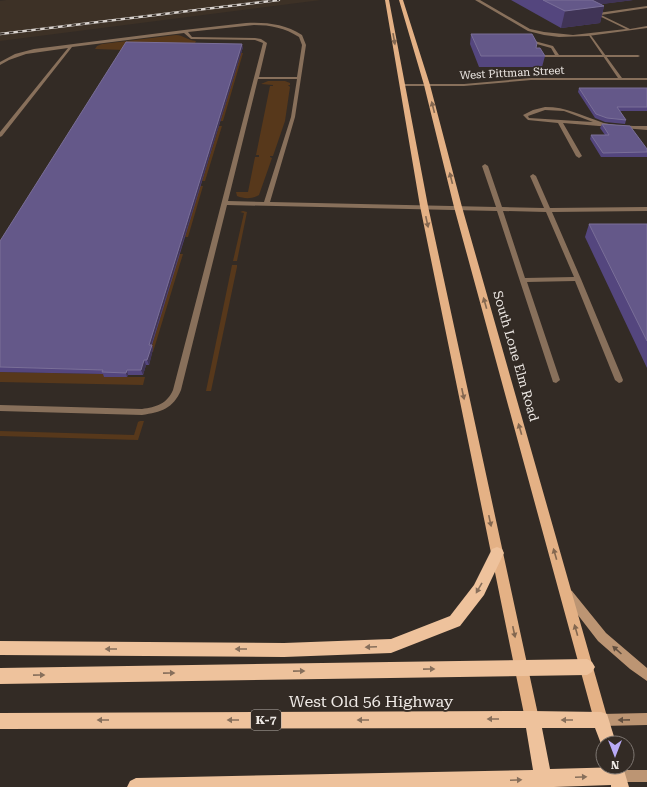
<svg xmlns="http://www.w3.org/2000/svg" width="647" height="787" viewBox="0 0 647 787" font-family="'Roboto Serif',serif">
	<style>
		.built { fill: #3d3126 }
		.green { fill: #57381b }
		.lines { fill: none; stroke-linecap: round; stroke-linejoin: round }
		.service { fill: #88705b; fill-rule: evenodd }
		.minor { fill: #88705b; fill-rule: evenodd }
		.secondary { fill: #bc9573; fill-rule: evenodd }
		.primary { fill: #e4b185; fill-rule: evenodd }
		.trunk { fill: #eec29c; fill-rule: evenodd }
		.rail-casing { stroke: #dad4d0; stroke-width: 2.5 }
		.rail { stroke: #332b25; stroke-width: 1.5; stroke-dasharray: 4.5; stroke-linecap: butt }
		.wall { fill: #54467e }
		.shaded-wall { fill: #403456 }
		.building { fill: #645889; stroke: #7a6f98 }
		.oneway { fill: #836750 }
		.oneway2 { fill: #876f5b }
		.oneway3 { fill: #635040 }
		.labels { text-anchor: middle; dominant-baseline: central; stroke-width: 3.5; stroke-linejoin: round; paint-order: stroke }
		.far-street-label { font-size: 11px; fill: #efeae6; stroke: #332b25 }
		.shield { fill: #332b25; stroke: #b7b1ac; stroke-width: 1 }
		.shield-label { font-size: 12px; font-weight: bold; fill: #efeae6 }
		.street-label { font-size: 13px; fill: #efeae6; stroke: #332b25 }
		.near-street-label { font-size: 16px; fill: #efeae6; stroke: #332b25 }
	</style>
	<rect width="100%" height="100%" fill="#332b25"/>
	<path class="built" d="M6,0H321L0,41V1Z"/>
	<path class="green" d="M176,35C183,35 187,40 196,41L194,45L245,46L124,50L95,49L97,46L102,44Z
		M241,53H243L223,121H220Z
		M268,81H285L290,83V85H288L290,87L285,121L273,156H270V157L272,158L259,195C253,199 244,199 237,196L236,192H248L255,157H259V155H256L270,86H273V85L261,84Z
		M219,126H222L205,181H202Z
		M200,186H203L188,237H185Z
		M243,211L247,212L237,261H233L244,213L240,212Z
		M179,254H183L153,352H150Z
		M232,265H237V267L211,391H206Z
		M0,372L105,374L104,377H145L143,385L0,382Z
		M140,421H144L138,440L0,436V431L134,435L138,422Z"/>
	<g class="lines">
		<path class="service" d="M475,0H480L530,29L544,32L573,35L626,29L591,12L593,11L598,13L647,6V8L601,15L630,29L647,26V28L588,36L559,37L544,35L528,31Z
			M246,23C266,22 285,24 302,35L306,45L295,117L270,202L496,207L482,166L485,164L488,166L502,207L544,208L530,176L533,174L536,176L550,208L647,207V211L552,212L581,279L623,380L622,382L619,383L615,380L575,281L527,282L560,380L556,383L553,382L497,211L227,205L181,390C173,409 161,412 142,415L0,411V405L142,409C156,407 167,404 173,390L263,43L255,40L191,39L184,33L72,47L2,136L0,137V132L68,48L26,54L9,60L0,65V62L15,54L34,49L184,30ZM254,25C271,25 285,28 299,37L302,45L297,77H259L267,43L261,39L255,38L192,37L188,32ZM258,79H297L291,117L264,202L228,201ZM503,211L546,212L574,277L525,278Z
			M527,39L553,46L559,55H638L640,56L638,57H535V55H555L551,48L526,41Z
			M545,107C567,107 580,115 601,122C610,126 636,126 647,126V130L563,123L582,156L579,158L576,156L558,123L528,120L523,115L533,110ZM545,110L564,111L593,122L529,118L528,116Z"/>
		<path class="minor" d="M588,34H590L622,78H647V80H531L464,86H402L400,85L402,84H464L531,78H618Z"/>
		<path class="secondary" d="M568,589L572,591L606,633L647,668V681L630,669L598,641L564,597L563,594L564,591Z
			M647,713V725L601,726L597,724L595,720L597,716L601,714Z
			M617,770H647V782H617L613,780L611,776L613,772Z"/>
		<path class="primary" d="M385,0H389L428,206L539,719L537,724L532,726L527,724L525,719L420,206Z
			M399,0H403L430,85L462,207L608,720L606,725L601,727L596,725L594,720L454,207L424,85Z"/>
		<path class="trunk" d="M497,547L502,549L504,553L502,557L484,595L460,626L391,653L284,657L0,655V641L284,643L391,639L450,616L474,585L492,549Z
			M587,659L592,662L595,667L592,672L587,675L0,684V668Z
			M532,711L601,712L607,714L616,743H603V749L595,728H542L550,769L623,767L629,787H611V785L554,787H127L130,781L136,778L533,770L526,728L0,729V713Z"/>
		<g class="rail-casing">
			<path id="rail" d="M0,34L279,0"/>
		</g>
		<use href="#rail" class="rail"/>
	</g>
	<path class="wall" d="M511,0H633L601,4L604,6L600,23L561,28Z
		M471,34L536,48L545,56L542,67H479L470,44Z
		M243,47L152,345L153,349L149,365H146L143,375H128L127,377H104L103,374L0,372V241Z
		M579,88H647V111H620L626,120L625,124L605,122L595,118L578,92Z
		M602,124L647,149V157H601L590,139L591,135H605L600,128Z
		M589,224H647V368L585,237Z"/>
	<path class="shaded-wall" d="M589,0H633L588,6Z
		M604,6L600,23L561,28L565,11Z
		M242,44L243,47L150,349L149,345Z
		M152,345L153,349L149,365L147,360Z
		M144,360L146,365L143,375L141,370Z
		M127,370L128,375L127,377L126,373Z"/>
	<path class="building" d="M543,0H592L604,6L565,11Z
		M471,34H532L537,43L536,48H540L545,56H481Z
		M126,42L242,44L149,345H152L147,360H144L141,370H127L126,373L102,372L103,370L0,367V241Z
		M579,88H647V107H617L626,120L607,118L596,114Z
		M602,124L630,126L647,149V152L603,153L591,135H609Z
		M589,224H647V341Z"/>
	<defs><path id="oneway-solid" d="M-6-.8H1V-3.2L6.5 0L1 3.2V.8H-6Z"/></defs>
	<g class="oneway">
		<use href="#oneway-solid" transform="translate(394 39) rotate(80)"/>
		<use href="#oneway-solid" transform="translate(433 107) rotate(-104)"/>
		<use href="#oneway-solid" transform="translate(451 178) rotate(-104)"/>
		<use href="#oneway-solid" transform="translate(427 222) rotate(78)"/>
		<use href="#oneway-solid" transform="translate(485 303) rotate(-106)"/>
		<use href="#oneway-solid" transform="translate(463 394) rotate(78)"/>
		<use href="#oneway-solid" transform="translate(520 429) rotate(-106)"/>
		<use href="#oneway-solid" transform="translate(490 521) rotate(78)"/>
		<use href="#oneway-solid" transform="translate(555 554) rotate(-106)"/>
		<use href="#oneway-solid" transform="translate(576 630) rotate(-106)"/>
		<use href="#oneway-solid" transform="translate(514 632) rotate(78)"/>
	</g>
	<g class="oneway2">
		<use href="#oneway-solid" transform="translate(479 588) rotate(120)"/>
		<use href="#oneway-solid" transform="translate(371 647) rotate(178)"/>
		<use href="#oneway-solid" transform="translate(111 649) rotate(-180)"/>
		<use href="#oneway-solid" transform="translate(241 649) rotate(-180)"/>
		<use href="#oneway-solid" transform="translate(429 669) rotate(-1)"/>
		<use href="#oneway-solid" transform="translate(299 671) rotate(-1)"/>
		<use href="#oneway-solid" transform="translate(169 673) rotate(-1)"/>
		<use href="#oneway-solid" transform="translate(39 675) rotate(-1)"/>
		<use href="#oneway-solid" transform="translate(493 719) rotate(180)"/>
		<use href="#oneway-solid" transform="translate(103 720) rotate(180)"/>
		<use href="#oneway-solid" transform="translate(233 720) rotate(180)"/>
		<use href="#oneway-solid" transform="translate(363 720) rotate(180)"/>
		<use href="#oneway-solid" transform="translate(567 720) rotate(-180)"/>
		<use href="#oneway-solid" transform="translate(581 777) rotate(-2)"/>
		<use href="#oneway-solid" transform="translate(516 780) rotate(-2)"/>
	</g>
	<g class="oneway3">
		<use href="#oneway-solid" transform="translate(617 650) rotate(-138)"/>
		<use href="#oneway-solid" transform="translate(624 720) rotate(179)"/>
	</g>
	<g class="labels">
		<g class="far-street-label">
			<text transform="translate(512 73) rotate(-3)">West Pittman Street</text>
		</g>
		<rect class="shield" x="251" y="710" width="30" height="20" rx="3"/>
		<g class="shield-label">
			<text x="266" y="720">K-7</text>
		</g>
		<g class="street-label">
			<text transform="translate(516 356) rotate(74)">South Lone Elm Road</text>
		</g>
		<g class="near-street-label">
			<text x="371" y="701">West Old 56 Highway</text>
		</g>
	</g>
	<g transform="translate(615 755) rotate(180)"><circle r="19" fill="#332b25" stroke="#7e7772"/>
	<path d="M0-3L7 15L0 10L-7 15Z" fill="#b9abf7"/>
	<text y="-6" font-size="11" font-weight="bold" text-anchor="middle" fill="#efeae6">N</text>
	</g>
</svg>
